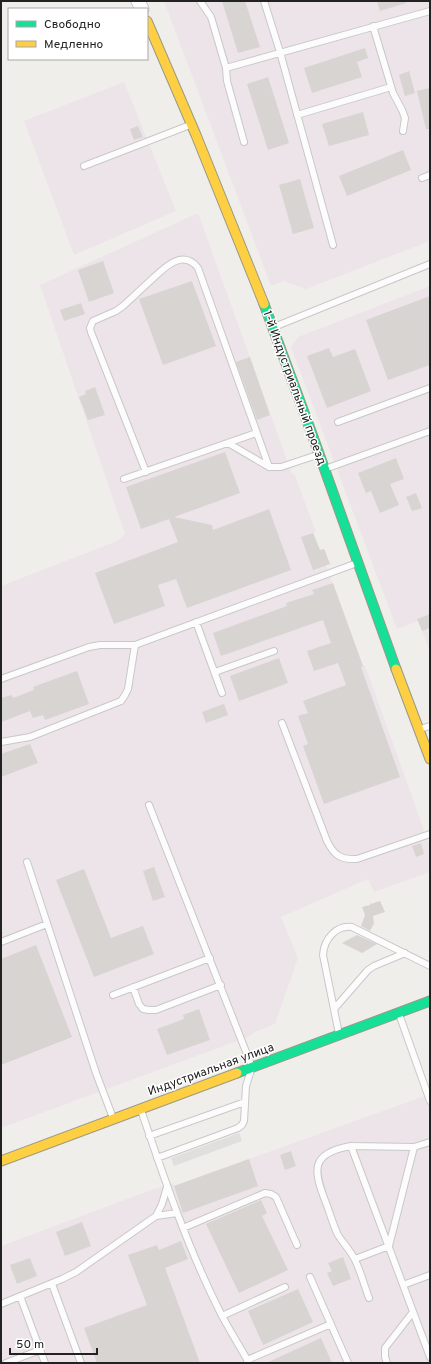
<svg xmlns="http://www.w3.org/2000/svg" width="431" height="1364" viewBox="0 0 431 1364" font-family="Overpass,sans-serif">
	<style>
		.industrial { fill: #ede4e9 }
		.parking { fill: #e0dfde }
		.building { fill: #d7d4d2 }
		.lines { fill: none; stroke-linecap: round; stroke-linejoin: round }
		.lane-casing { stroke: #c9c8c7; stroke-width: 8 }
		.street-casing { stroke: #c9c8c7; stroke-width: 15 }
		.fast-casing { stroke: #999a82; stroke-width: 11 }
		.slow-casing { stroke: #999a82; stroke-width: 11 }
		.lane { stroke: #fdfcfc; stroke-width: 6 }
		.street { stroke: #fdfcfc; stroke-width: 13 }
		.fast { stroke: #16e098; stroke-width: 9 }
		.slow { stroke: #ffcf43; stroke-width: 9 }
		.labels { text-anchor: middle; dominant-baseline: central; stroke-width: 3; stroke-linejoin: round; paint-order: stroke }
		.street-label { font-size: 12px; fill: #222; stroke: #fff }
	</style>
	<rect width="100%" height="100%" fill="#f0eeeb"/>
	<path class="industrial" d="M164,1H430V241L306,289L284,281L271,286Z
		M124,82L176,211L74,255L24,121Z
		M198,213L292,474L294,473L316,532L313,533L320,550L324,549L330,564L326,565L362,666L365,665L430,847V872L374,892L368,879L281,917L298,958L275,1024L255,1032L248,1037L1,1128V586L117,541L125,534L40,285Z
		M430,286V651L418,621L397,629L291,347L298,337Z
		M430,1094V1363H1V1246L151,1190L173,1183L174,1186Z"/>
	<path class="parking" d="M239,1133L242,1141L174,1166L171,1158Z"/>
	<path class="building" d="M222,1H245L260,47L238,53Z
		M377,1H406V3L380,11Z
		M365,48L368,58L357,62L362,77L312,93L304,68Z
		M409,71L415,93L405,96L399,75Z
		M268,77L289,143L268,150L247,84Z
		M430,88V129H426L417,91Z
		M363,112L369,135L329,146L322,124Z
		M138,126L143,137L134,140L130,129Z
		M403,150L411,170L347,196L339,176Z
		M300,179L314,228L293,234L279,185Z
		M103,261L114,293L89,302L78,270Z
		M192,281L216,346L163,365L139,299Z
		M430,296V365L388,380L366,320Z
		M81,303L85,314L64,321L60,310Z
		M329,348L333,357L355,349L371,391L327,408L307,356Z
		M250,357L270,415L257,420L236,362Z
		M95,387L105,415L88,420L79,397L86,394L85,391Z
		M225,452L240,493L174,517L212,525L213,530L269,509L291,570L187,608L176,579L158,585L165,606L114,624L95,573L178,542L169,519L141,529L126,487Z
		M396,458L404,479L390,484L399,505L380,513L371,491L366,493L358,473Z
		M416,493L422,508L412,511L406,497Z
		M313,533L320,550L324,549L330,564L313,570L301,537Z
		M333,583L363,666L361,667L400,777L324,804L303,746L308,744L298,716L308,713L303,701L346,685L338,663L314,671L307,651L331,643L323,620L221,656L213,633L287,606L286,603L314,594L312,590Z
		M430,614V628L422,631L417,619Z
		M279,658L288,683L239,701L230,676Z
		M77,671L89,704L45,720L43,715L33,718L30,711L1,722V698L12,695L13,698L34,690L33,687Z
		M224,704L228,715L206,723L202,712Z
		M30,744L38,763L1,777V754Z
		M421,843L424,854L416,857L412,846Z
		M154,867L165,897L153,901L143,871Z
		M84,869L111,938L143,926L154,954L94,977L56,880Z
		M371,901V904L380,901L385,912L373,916L374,923L370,931L361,926L365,915L362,907L370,905Z
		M357,935L377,944L362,953L342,943Z
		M36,945L72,1037L1,1065V959Z
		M199,1009L210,1040L167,1055L157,1029L184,1019L183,1015Z
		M291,1151L296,1166L285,1170L280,1155Z
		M249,1159L258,1186L183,1213L174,1186Z
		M261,1200L267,1213L262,1216L288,1270L239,1293L206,1224Z
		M82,1222L91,1246L65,1256L56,1232Z
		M181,1241L188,1259L165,1268L200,1363H97L84,1328L147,1305L128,1255L157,1245L159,1250Z
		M343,1257L351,1279L333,1286L327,1273L332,1271L328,1263Z
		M30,1258L37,1276L17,1284L10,1265Z
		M298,1289L313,1322L263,1345L248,1311Z
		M321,1338L332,1363H266Z"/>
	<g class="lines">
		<g class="lane-casing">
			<path id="lane" d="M200,1L211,17L226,68
				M264,1L280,52L333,245
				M373,26L393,93L402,110L405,118L403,131
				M297,115L391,87
				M244,142L227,81L226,68L430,11
				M84,166L190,125
				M422,178L430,175
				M274,327L430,264
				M338,422L430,388
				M228,443L269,467
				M325,469L430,431
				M146,472L91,332L90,328L93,321L116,311L123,306C132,298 140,290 149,282C162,270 182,247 198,268L269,467H281L317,455
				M124,479L256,433
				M196,622L222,693
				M215,672L274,651
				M1,679L89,647L100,645H135L357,563
				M282,723L327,841C334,855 340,860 357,859L430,834
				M420,729L430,726
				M1,742L30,737L121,701L125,695L128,689L135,645
				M149,805L252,1067L246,1086L244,1121L242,1125L238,1128L157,1158
				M27,862L96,1073L113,1118
				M1,942L47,924
				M133,987L139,1004L143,1009L149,1010H156L221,985
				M113,995L210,958
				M334,1009L368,970L374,966L405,953
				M399,1014L430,1101
				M339,1034L323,955C324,939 336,925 352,927L430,966
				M141,1110C164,1178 187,1246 219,1310C228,1328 239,1345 249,1363
				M149,1136L245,1102
				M351,1146L430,1357
				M156,1216L177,1213
				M183,1228L265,1193L271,1194L276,1197L297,1245
				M355,1259L389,1246L414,1147
				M310,1277L348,1363
				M52,1284L81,1363
				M403,1285L430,1275
				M20,1296L45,1363
				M369,1298C364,1285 361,1272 355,1260C351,1251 343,1243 338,1235C333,1225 330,1213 326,1203C313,1170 310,1153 351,1146L414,1147L430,1142
				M1,1304L62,1279L76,1272L156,1216L162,1204L167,1187
				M222,1316L285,1287
				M247,1360L331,1324
				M6,1363L40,1350
				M387,1363L385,1357V1348L413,1312"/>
		</g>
		<g class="street-casing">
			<path id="street" d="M138,1L142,9"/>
		</g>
		<g class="fast-casing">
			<path id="fast" d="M264,304L312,434L396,669
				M237,1073L430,1001"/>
		</g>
		<g class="slow-casing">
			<path id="slow" d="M147,21L196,135L264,304
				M396,669L430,759
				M1,1161L237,1073"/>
		</g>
		<use href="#lane" class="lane"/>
		<use href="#street" class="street"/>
		<use href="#fast" class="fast"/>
		<use href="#slow" class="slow"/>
	</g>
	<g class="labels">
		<g class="street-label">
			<text transform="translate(294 388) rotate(70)">1-й Индустриальный проезд</text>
			<text transform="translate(211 1070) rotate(-20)">Индустриальная улица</text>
		</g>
	</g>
	<rect width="431" height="1364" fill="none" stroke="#222222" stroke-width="4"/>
	<rect x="8" y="8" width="140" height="52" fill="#ffffff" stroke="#a7a7a7"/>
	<rect x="16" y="21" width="20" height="6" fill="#16e098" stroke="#a7a7a7"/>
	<text x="44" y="28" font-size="12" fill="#222222">Свободно</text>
	<rect x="16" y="41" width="20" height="6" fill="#ffcf43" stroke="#a7a7a7"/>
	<text x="44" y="48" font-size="12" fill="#222222">Медленно</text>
	<path d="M10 1348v6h87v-6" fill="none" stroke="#222222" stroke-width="2"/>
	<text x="16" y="1348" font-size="12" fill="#222222" stroke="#ffffff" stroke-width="3" paint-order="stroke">50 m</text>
</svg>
